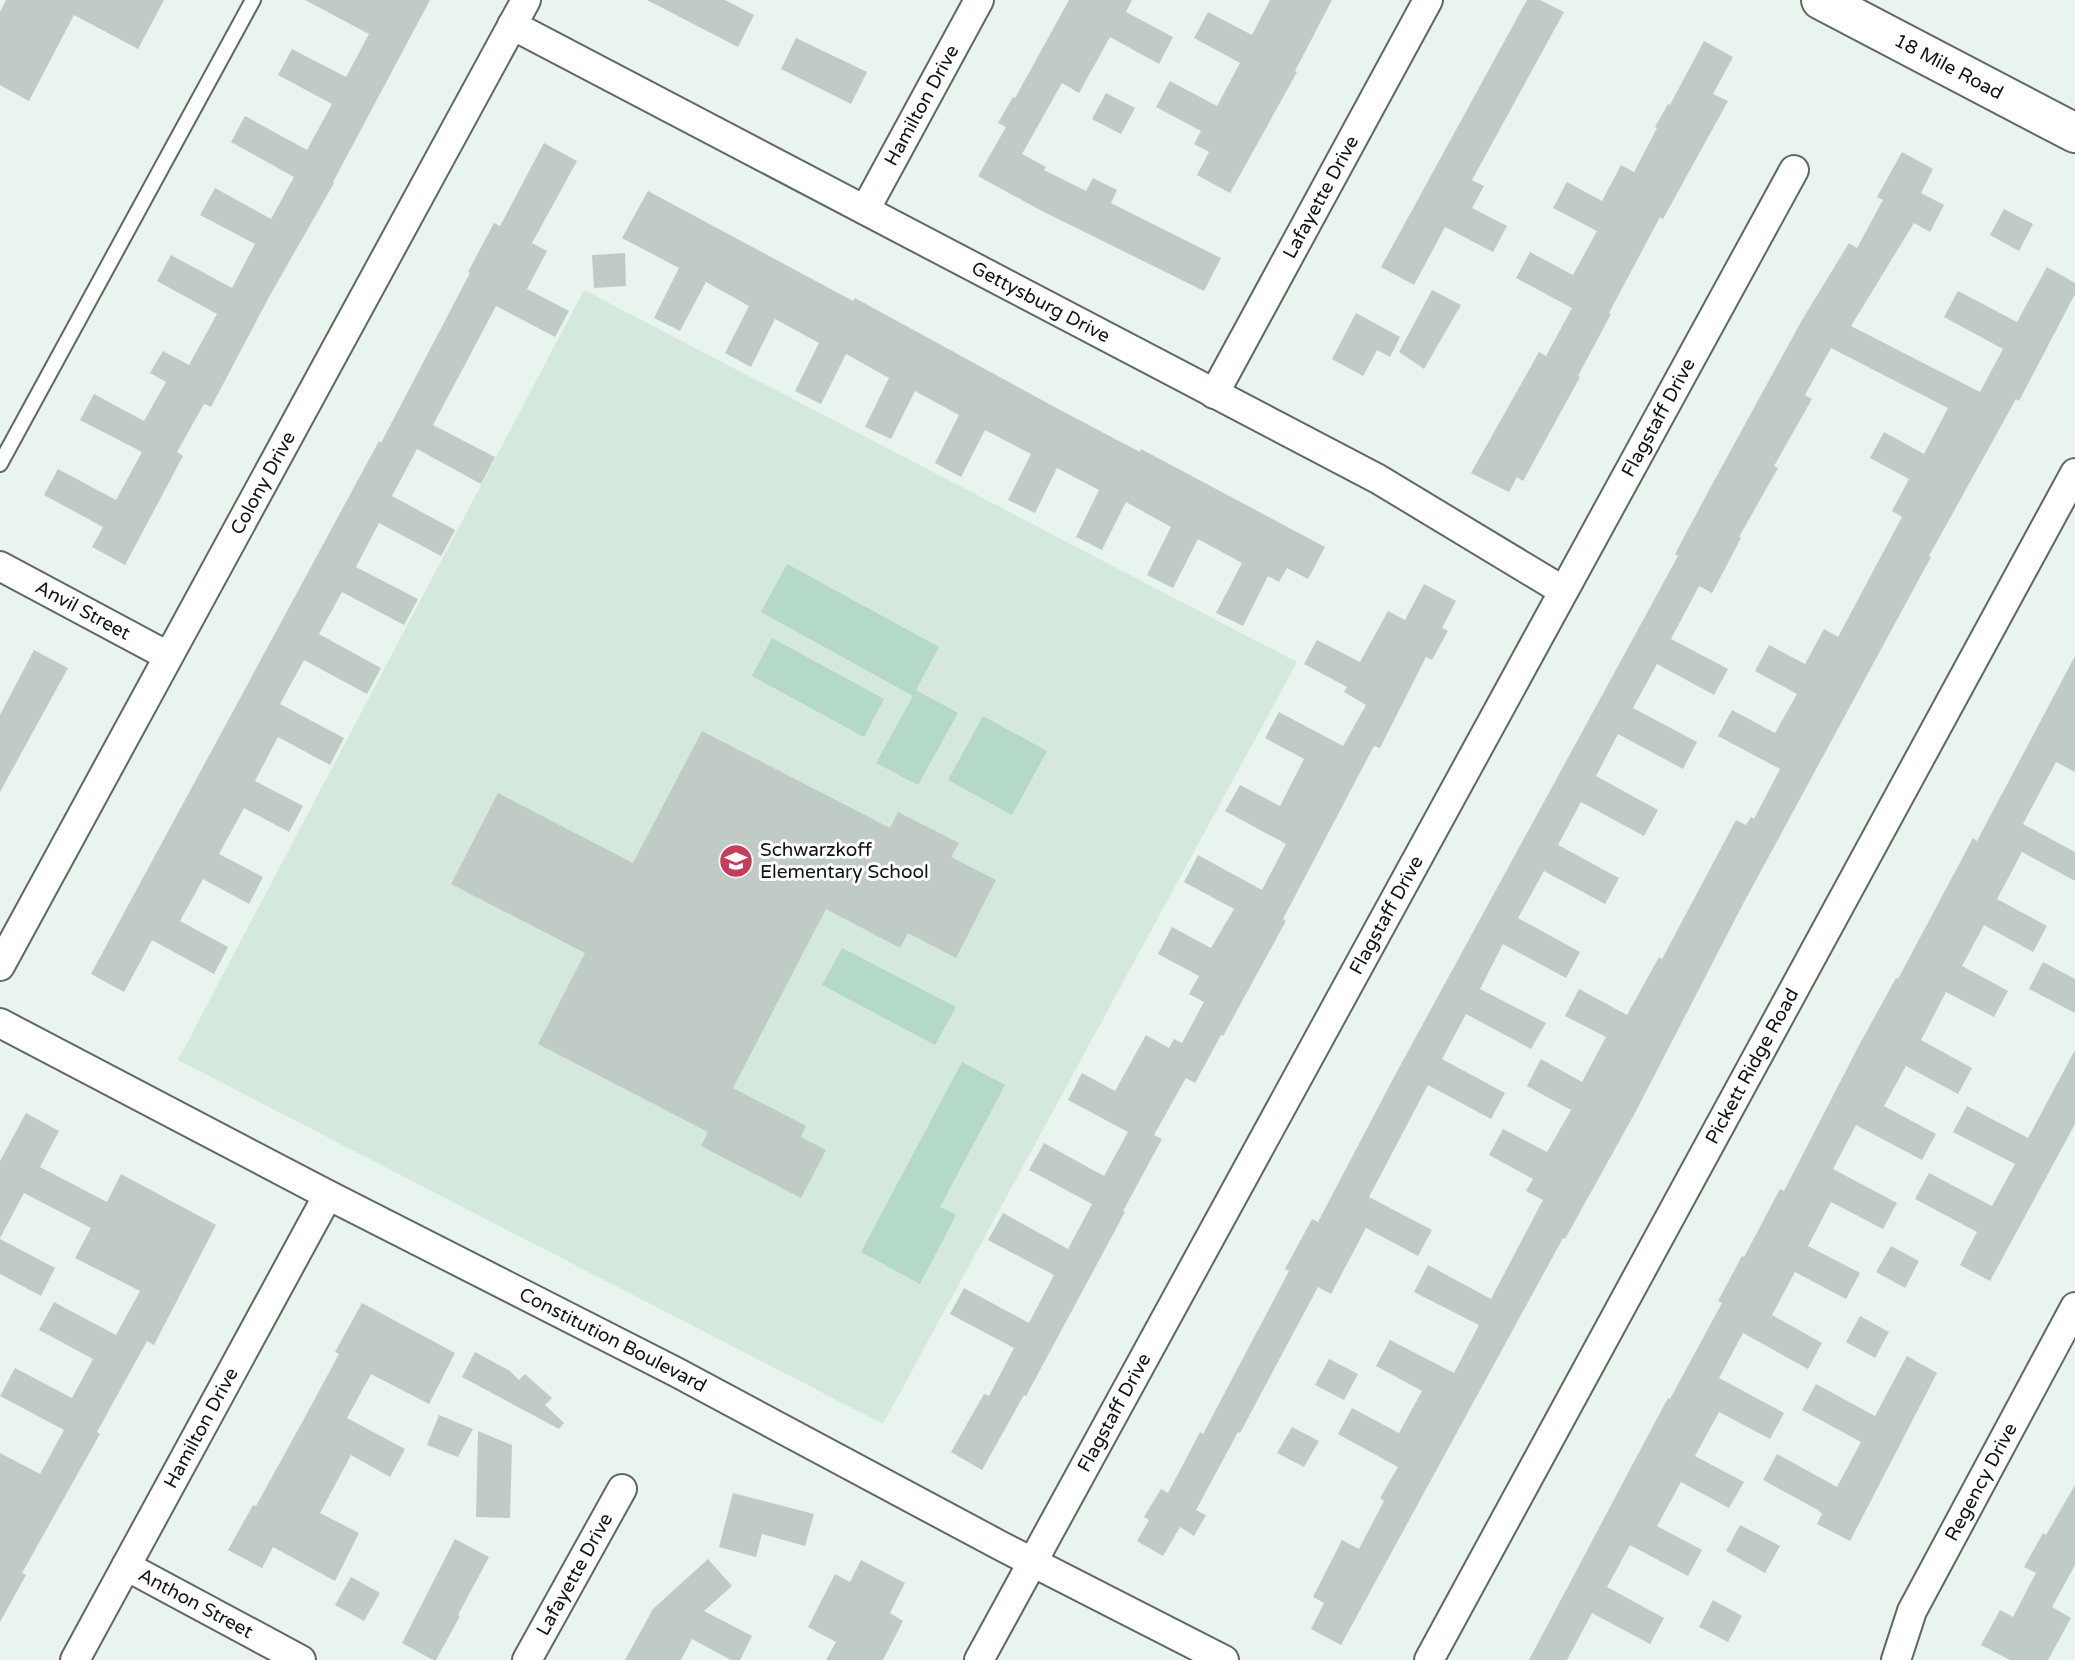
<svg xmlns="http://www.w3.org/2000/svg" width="2075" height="1660" viewBox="0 0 2075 1660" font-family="'Varela Round',sans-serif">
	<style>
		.built { fill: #d5e8de }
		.green { fill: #b4d9c6 }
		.building { fill: #c1cbc5 }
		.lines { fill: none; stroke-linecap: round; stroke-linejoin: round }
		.lane-casing { stroke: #5f6863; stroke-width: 18 }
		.street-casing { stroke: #5f6863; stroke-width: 32 }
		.secondary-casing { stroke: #5f6863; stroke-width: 42 }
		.lane { stroke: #fff; stroke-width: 14 }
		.street { stroke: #fff; stroke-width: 28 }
		.secondary { stroke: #fff; stroke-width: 38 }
		.labels { text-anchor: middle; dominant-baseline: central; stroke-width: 6; stroke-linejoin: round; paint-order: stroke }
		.street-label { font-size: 19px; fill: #0f1311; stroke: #fff }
		.poi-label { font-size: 19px; fill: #0f1311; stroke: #fff; text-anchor: start }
	</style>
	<rect width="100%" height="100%" fill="#e9f4ee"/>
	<path class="built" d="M584,290L1297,662L883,1424L178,1060Z"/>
	<path class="green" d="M787,564L939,647L916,690L958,713L918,785L876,763L913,696L761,612Z
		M772,638L884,699L864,737L752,676Z
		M983,716L1047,751L1012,815L948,780Z
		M842,948L956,1007L935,1045L822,985Z
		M962,1062L1005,1085L940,1207L956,1215L920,1284L861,1252Z"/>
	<path class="building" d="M6,0H164L138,49L74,15L29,101L0,85V12Z
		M305,0H430L333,182L334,183L269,297L211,407L204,404L177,452L183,456L125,565L92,547L103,527L44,495L58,469L116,500L142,452L80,420L94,394L144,421L166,382L150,373L163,351L189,365L217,314L157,281L171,255L232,288L255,244L200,215L215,188L271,219L294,177L231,142L245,116L307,150L332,104L278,75L292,49L346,77L369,34Z
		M647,0H725L754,15L738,47Z
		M1069,0H1132L1126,12L1173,37L1159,64L1110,37L1079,93L1062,83L1022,154L1046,167L1044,170L1086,191L1093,178L1117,190L1111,203L1221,258L1204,291L1040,210L978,176L1006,127L998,123L1013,97L1015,98Z
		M1270,0H1332L1295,71L1297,72L1230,193L1197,175L1209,152L1194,144L1201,131L1156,107L1170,81L1217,106L1240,63L1194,38L1208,12L1252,35Z
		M1527,0H1540L1564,12L1472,180L1484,186L1472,208L1507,226L1493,252L1445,227L1414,285L1381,267Z
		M796,38L867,72L851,104L781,69Z
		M1704,41L1733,57L1713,94L1728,101L1663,219L1660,217L1609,313L1611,314L1578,376L1580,377L1523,481L1517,477L1509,492L1471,473L1539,352L1546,356L1572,308L1516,278L1530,252L1573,275L1597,231L1553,208L1567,182L1602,201L1621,165L1634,172L1657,128L1655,127L1668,104L1670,105Z
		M1106,93L1135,108L1121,134L1092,119Z
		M544,143L577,161L532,243L547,251L527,289L569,311L555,337L496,306L433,425L495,457L481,484L417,449L392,496L455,530L441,556L379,523L356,567L418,599L404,625L342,592L319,634L381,668L367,694L304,660L280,704L344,738L330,765L278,737L255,781L303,806L289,832L244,808L219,854L263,877L249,904L203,879L180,921L228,947L214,974L152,940L124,992L91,974L379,441L381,443L470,273L468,272L494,223L500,226Z
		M1902,152L1933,169L1921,193L1944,205L1930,232L1914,223L1851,326L1980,392L2003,349L1944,317L1958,291L2017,322L2047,267L2075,283V294L2019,401L2016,399L1929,556L1931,557L1743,904L1636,1111L1565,1239L1563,1238L1341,1645L1311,1629L1324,1603L1313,1597L1342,1540L1359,1549L1384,1501L1380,1498L1398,1467L1338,1434L1352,1408L1399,1433L1422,1391L1376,1366L1390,1340L1454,1373L1479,1325L1414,1292L1428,1265L1491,1299L1543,1200L1526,1191L1533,1179L1489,1155L1503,1129L1547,1152L1571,1110L1527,1086L1541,1059L1582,1082L1606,1037L1565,1016L1579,989L1627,1015L1659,957L1662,959L1736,820L1746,825L1751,817L1754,819L1780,769L1718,736L1732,710L1775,733L1797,694L1755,671L1769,645L1805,664L1824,629L1838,637L1902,517L1892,511L1909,479L1870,458L1884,432L1924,454L1948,408L1831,348L1805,395L1812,399L1774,466L1778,468L1739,537L1741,538L1712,593L1699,586L1671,639L1728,669L1714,695L1657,664L1633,708L1697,742L1683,769L1618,734L1596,776L1658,810L1644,836L1581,802L1558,845L1619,878L1605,904L1544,871L1518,918L1580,952L1566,978L1503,944L1480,989L1546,1023L1531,1049L1466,1014L1442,1059L1505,1093L1491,1119L1428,1085L1369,1197L1432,1230L1418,1256L1366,1228L1331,1294L1318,1287L1240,1433L1238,1432L1196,1510L1206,1515L1194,1536L1180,1527L1163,1556L1137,1541L1149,1520L1144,1517L1161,1489L1168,1493L1200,1432L1203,1434L1289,1271L1285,1269L1312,1219L1318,1222L1394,1077L1678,556L1675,554L1708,492L1802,320L1849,243L1857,248L1883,200L1877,197Z
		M648,191L853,301L855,298L1062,411L1140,452L1141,449L1325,547L1308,579L1287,568L1279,582L1268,576L1243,626L1216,613L1242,563L1198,539L1173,588L1147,575L1171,527L1126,502L1102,550L1076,537L1099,490L1057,468L1035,513L1008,500L1031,454L985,430L961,477L935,463L959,415L915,391L891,439L865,427L889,378L846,354L821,404L795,391L819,343L775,319L751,367L725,353L749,306L706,282L680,331L654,318L679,268L622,238Z
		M2004,209L2033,224L2019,251L1990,235Z
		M625,253L626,286L594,288L592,255Z
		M1432,290L1461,305L1424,369L1399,352Z
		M1356,313L1400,337L1390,357L1377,350L1363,376L1332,359Z
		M1424,584L1456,601L1442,628L1448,631L1432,660L1426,657L1380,748L1374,746L1283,919L1286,921L1223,1036L1221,1035L1195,1083L1186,1078L1154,1135L1162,1139L1123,1211L1125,1212L1026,1396L1024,1395L982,1470L951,1452L984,1394L989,1396L1014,1348L950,1314L964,1288L1029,1323L1054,1275L988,1240L1003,1213L1068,1249L1092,1204L1029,1170L1044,1143L1104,1176L1128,1132L1068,1100L1082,1073L1115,1091L1146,1035L1169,1048L1174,1039L1182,1043L1204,1002L1189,994L1199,976L1158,954L1172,927L1211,948L1234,909L1184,882L1198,855L1262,890L1286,844L1225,811L1240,785L1280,806L1304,759L1265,738L1279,712L1343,746L1366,705L1344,692L1347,687L1304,664L1317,640L1360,662L1388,611L1405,620Z
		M34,650L68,668L0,792V715Z
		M2075,656V772L2056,762L2023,824L2075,852V881L2022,852L1997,899L2047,926L2033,952L1984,925L1962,966L2008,991L1994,1017L1946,992L1921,1040L1972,1068L1958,1094L1906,1066L1884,1106L1936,1134L1922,1160L1856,1125L1833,1169L1897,1203L1883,1229L1831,1202L1808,1246L1860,1273L1846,1299L1795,1272L1772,1315L1822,1343L1808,1369L1743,1333L1719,1378L1784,1413L1770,1439L1719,1412L1695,1456L1744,1482L1729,1508L1681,1482L1657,1526L1702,1550L1688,1576L1630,1545L1607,1587L1664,1618L1650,1644L1592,1613L1567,1660H1529L1645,1441L1668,1398L1670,1399L1722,1303L1718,1301L1742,1256L1744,1257L1780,1189L1784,1191L1857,1049L1896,978L1898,979L1973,838L1977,841Z
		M702,731L890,828L898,812L959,843L951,857L996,880L956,958L908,933L900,948L826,909L733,1088L806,1126L801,1137L826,1150L801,1198L701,1146L708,1132L538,1044L585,953L451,884L498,793L633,863Z
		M2043,962L2075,979V1013L2029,989Z
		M2075,1050V1124L1990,1281L1960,1265L1977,1232L1915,1199L1929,1173L1992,1206L2015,1164L1953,1132L1967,1106L2028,1138Z
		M26,1113L59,1131L40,1167L107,1202L121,1174L216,1225L154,1345L147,1341L97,1432L100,1434L22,1573L26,1575L0,1622V1453L40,1474L64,1430L0,1396L15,1368L72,1398L93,1359L39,1330L54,1302L116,1335L140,1291L75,1258L91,1228L24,1193L0,1238V1161Z
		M0,1239L55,1268L41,1296L0,1274Z
		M1891,1246L1919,1261L1905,1288L1876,1272Z
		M362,1303L455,1353L429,1404L371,1374L347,1418L405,1449L390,1477L351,1455L320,1513L359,1533L335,1581L273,1547L262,1568L228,1550L253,1505L256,1506L305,1417L339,1354L335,1352Z
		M1860,1316L1889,1332L1875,1358L1846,1342Z
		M475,1352L510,1371L519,1380L525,1374L552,1398L545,1405L564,1423L559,1429L462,1377Z
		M1907,1356L1937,1373L1850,1541L1817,1524L1822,1514L1818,1510L1763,1480L1777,1454L1837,1487L1861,1442L1802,1410L1816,1384L1875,1416Z
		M1329,1359L1358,1374L1344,1400L1315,1385Z
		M439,1415L473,1429L458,1457L427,1445Z
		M1292,1427L1319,1441L1304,1467L1277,1453Z
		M478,1431L512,1445L510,1518L476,1517Z
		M2075,1485V1565L2052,1607L2071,1618L2048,1660H2010L1981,1645L2000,1610L2013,1617L2036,1573L2024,1567L2043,1533L2046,1535Z
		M733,1493L814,1514L805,1546L762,1534L756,1557L719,1547Z
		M1740,1525L1780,1546L1765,1573L1726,1551Z
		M455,1539L489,1557L458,1615L460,1616L436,1660H433L402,1643Z
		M708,1559L732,1586L704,1611L752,1636L740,1660H731L692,1639L681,1660H625L653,1609Z
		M861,1560L905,1583L890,1613L903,1621L883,1660H826L836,1642L808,1627L835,1574L850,1582Z
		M351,1577L380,1593L364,1621L335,1605Z
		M1713,1600L1742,1616L1728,1642L1699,1627Z"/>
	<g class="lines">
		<g class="lane-casing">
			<path id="lane" d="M0,464L253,0"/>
		</g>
		<g class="street-casing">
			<g id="street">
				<path id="s1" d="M512,25L1378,479L1562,590"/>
				<path id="s2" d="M865,210L979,0"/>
				<path id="s3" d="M1214,394L1428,0"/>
				<path id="s4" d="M0,566L168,656"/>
				<path id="s5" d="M0,966L526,0"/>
				<path id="s6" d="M0,1023L328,1195L676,1372L1001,1546L1224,1660"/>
				<path id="s7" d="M126,1566L301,1660"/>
				<path id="s8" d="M75,1660L328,1195"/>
				<path id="s9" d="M527,1660L622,1489"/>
				<path id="s10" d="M979,1660L1794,170"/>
				<path id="s11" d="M1429,1660L2075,473"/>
				<path id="s12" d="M1896,1660L1912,1611L2075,1307"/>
			</g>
		</g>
		<g class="secondary-casing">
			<g id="secondary">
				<path id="s13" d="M1821,0L2075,133"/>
			</g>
		</g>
		<use href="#lane" class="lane"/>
		<use href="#street" class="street"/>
		<use href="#secondary" class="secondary"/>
	</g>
	<defs>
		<g id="school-disc" transform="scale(1.75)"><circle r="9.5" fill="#ca3a59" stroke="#fff"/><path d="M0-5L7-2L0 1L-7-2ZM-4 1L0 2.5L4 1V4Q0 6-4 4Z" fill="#fff"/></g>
	</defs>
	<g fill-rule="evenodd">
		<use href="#school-disc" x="736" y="861"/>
	</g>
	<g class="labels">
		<g class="street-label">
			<text stroke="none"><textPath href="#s13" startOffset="144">18 Mile Road</textPath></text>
			<text stroke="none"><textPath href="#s2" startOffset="119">Hamilton Drive</textPath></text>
			<text stroke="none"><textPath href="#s3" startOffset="224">Lafayette Drive</textPath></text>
			<text stroke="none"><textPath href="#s1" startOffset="597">Gettysburg Drive</textPath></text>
			<text stroke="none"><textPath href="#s10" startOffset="1416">Flagstaff Drive</textPath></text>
			<text stroke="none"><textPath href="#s5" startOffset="550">Colony Drive</textPath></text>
			<text stroke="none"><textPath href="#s4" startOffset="94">Anvil Street</textPath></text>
			<text stroke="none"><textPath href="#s10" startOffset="849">Flagstaff Drive</textPath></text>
			<text stroke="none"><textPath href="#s11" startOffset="676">Pickett Ridge Road</textPath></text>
			<text stroke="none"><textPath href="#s6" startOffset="690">Constitution Boulevard</textPath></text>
			<text stroke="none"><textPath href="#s10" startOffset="282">Flagstaff Drive</textPath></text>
			<text stroke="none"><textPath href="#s8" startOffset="264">Hamilton Drive</textPath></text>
			<text stroke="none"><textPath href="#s12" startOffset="198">Regency Drive</textPath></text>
			<text stroke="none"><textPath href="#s9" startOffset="98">Lafayette Drive</textPath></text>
			<text stroke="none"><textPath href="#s7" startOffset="79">Anthon Street</textPath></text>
		</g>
		<g class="poi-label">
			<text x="760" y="850">Schwarzkoff<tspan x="760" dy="22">Elementary School</tspan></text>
		</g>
	</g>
</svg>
